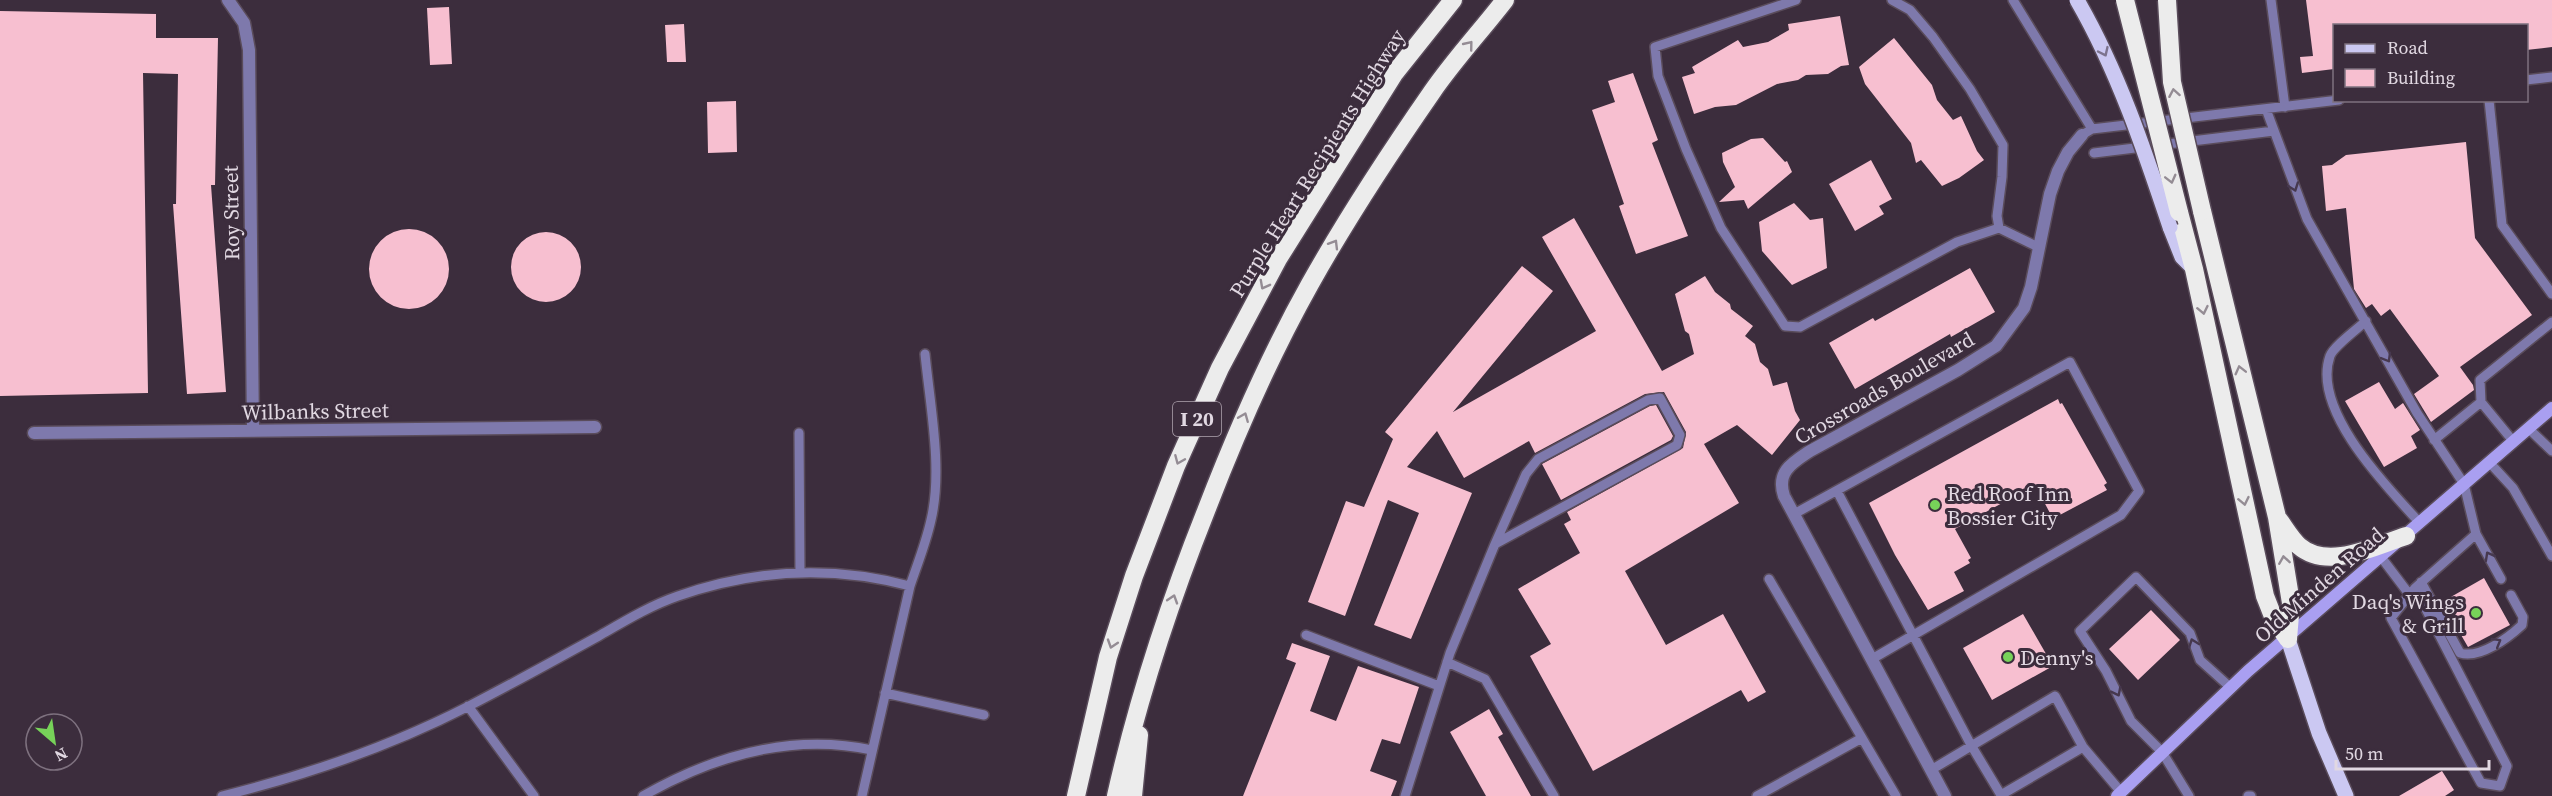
<svg xmlns="http://www.w3.org/2000/svg" width="2552" height="796" viewBox="0 0 2552 796" font-family="'Source Serif 4',serif">
	<style>
		.building { fill: #f7bfd0 }
		.lines { fill: none; stroke-linecap: round; stroke-linejoin: round }
		.lane-casing { stroke: #5a4c5b; stroke-width: 12 }
		.street-casing { stroke: #5a4c5b; stroke-width: 15 }
		.secondary-casing { stroke: #5a4c5b; stroke-width: 15 }
		.primary-casing { stroke: #5a4c5b; stroke-width: 18 }
		.highway-casing { stroke: #5a4c5b; stroke-width: 21 }
		.lane { stroke: #7e79ac; stroke-width: 9 }
		.street { stroke: #7e79ac; stroke-width: 12 }
		.secondary { stroke: #a99ff1; stroke-width: 12 }
		.primary { stroke: #cbc8f2; stroke-width: 15 }
		.highway { stroke: #ececec; stroke-width: 18 }
		.primary-bridge-casing { stroke: #5a4c5b; stroke-width: 18; stroke-linecap: butt }
		.highway-bridge-casing { stroke: #5a4c5b; stroke-width: 21; stroke-linecap: butt }
		.primary-bridge { stroke: #cbc8f2; stroke-width: 15 }
		.highway-bridge { stroke: #ececec; stroke-width: 18 }
		.oneway { stroke: #948c94 }
		.oneway2 { stroke: #7c738e }
		.oneway3 { stroke: #46384e }
		.poi-dot { fill: #77d259; stroke: #3c2d3d; stroke-width: 2 }
		.labels { text-anchor: middle; dominant-baseline: central; stroke-width: 6; stroke-linejoin: round; paint-order: stroke }
		.shield { fill: #3c2d3d; stroke: #b0a5b0; stroke-width: 1.5 }
		.shield-label { font-size: 20px; font-weight: bold; fill: #e1d8e2 }
		.street-label { font-size: 21px; fill: #e1d8e2; stroke: #3c2d3d }
		.poi-label { font-size: 21px; fill: #e1d8e2; stroke: #3c2d3d; text-anchor: start }
	</style>
	<rect width="100%" height="100%" fill="#3c2d3d"/>
	<path class="building" d="M2306,0H2552V47L2526,50V26H2334V69L2302,73L2300,57L2313,56Z
		M449,7L452,64L430,65L427,8Z
		M0,11L156,14V38H218L215,185H211L226,392L187,394L173,204H176L178,74L143,73L148,393L0,396Z
		M1840,16L1849,65L1841,66L1828,74L1806,75L1798,80L1777,84L1736,105L1715,107L1694,114L1682,77L1695,73L1692,67L1738,40L1743,47L1768,42L1789,30L1788,24Z
		M684,24L686,62H667L665,25Z
		M1894,38L1932,85L1937,100L1953,120L1961,116L1977,151L1984,160L1959,178L1942,186L1921,160L1916,163L1911,143L1865,84L1859,67Z
		M1633,73L1658,140L1652,143L1688,236L1636,254L1619,206L1624,204L1592,110L1615,102L1608,81Z
		M736,101L737,152L708,153L707,102Z
		M1763,138L1785,162L1787,161L1792,172L1748,209L1744,200L1719,202L1735,187L1723,162L1722,153L1751,139Z
		M2466,142L2475,238L2532,315L2460,367L2473,385L2474,390L2431,422L2414,394L2439,376L2390,309L2381,316L2372,304L2366,308L2354,289L2346,208L2326,211L2322,166L2332,165L2346,155Z
		M1871,160L1892,199L1879,206L1884,214L1855,231L1829,184Z
		M1794,203L1810,220L1823,218L1827,268L1792,285L1762,251L1759,222Z
		M1574,218L1662,371L1694,354L1689,334L1685,331L1675,294L1705,276L1715,292L1730,304L1731,309L1753,326L1745,336L1755,344L1760,362L1768,369L1773,386L1787,382L1795,411L1800,420L1772,455L1737,425L1704,444L1739,503L1625,571L1666,645L1723,614L1766,692L1748,702L1741,690L1593,771L1530,656L1551,644L1518,589L1580,553L1564,524L1571,520L1567,512L1683,448L1686,432L1664,392L1645,394L1535,453L1529,441L1464,478L1437,431L1407,467L1472,493L1411,639L1374,625L1419,513L1388,500L1345,616L1308,602L1346,501L1364,507L1393,439L1385,432L1522,266L1553,291L1453,412L1596,331L1542,237Z
		M369 269a40 40 0 1 1 80 0a40 40 0 1 1-80 0Z
		M511 267a35 35 0 1 1 70 0a35 35 0 1 1-70 0Z
		M1970,268L1995,312L1951,337L1950,334L1855,389L1829,343L1873,318L1875,321Z
		M2379,382L2395,409L2403,403L2420,430L2411,436L2417,448L2384,467L2345,401Z
		M2058,399L2060,404L2062,403L2107,483L2104,485L2107,490L2056,517L2054,513L2051,515L2035,485L1955,529L1971,558L1968,560L1970,563L1954,572L1964,591L1928,610L1895,555L1869,503Z
		M1656,405L1673,436L1671,440L1561,500L1542,464L1650,406Z
		M2484,578L2510,625L2468,647L2442,602Z
		M2151,610L2180,640L2138,680L2109,649Z
		M2023,614L2053,666L1992,700L1963,648Z
		M1292,643L1330,656L1310,711L1336,721L1358,666L1419,687L1400,744L1382,739L1370,771L1397,781L1391,796H1243L1296,663L1286,659Z
		M1489,709L1503,734L1498,737L1531,796H1486L1450,732Z
		M2442,771L2454,790L2445,796H2399Z"/>
	<g class="lines">
		<g class="lane-casing">
			<path id="lane" d="M1796,0L1655,47L1658,76L1686,149L1721,228L1785,326L1800,327L1957,242L1999,228L2038,247
				M1892,0L1910,10L1933,37L1970,89L2003,145L2002,177L1997,216L1999,228
				M2013,0L2092,129
				M2271,0L2285,107
				M2526,80L2552,77
				M2489,100L2502,225L2552,294
				M2266,109L2307,219L2417,413L2464,484L2476,534L2415,588
				M2082,135L2092,129L2339,100
				M2094,153L2274,131
				M2366,321C2357,329 2333,347 2330,356C2311,410 2387,487 2420,523
				M2481,402L2513,441
				M2528,428L2552,451
				M799,433L800,573
				M2434,440L2481,402L2480,380L2552,322
				M2489,462L2513,488L2552,556
				M1837,491L1971,745L2001,795L2083,747L2121,792
				M1794,514L2070,362L2139,491L2121,515L1872,659
				M2476,534L2501,579
				M2381,557L2409,594
				M2421,582L2460,653C2480,659 2508,638 2522,625L2523,617L2511,595
				M2415,588L2507,766L2500,786L2481,783L2391,618Z
				M1306,635L1439,686
				M1447,662L1485,679L1554,796
				M885,693L984,715
				M468,706L534,796
				M1862,738L1896,796
				M1931,770L2055,696L2083,747
				M222,796C307,775 391,746 469,706C512,684 555,660 597,637C623,622 649,606 678,596C755,569 831,565 910,586C917,565 926,543 931,520C943,470 930,405 925,354
				M643,796C713,756 792,733 872,750
				M862,796L910,586
				M1405,796L1450,653L1495,544L1677,445L1680,435L1660,398L1648,400L1538,459L1526,474L1495,544
				M1757,796L1862,738L1769,579
				M2189,796L2162,752L2131,721L2106,671L2080,631L2136,577L2190,633L2200,660L2230,687
				M2248,796H2251"/>
		</g>
		<g class="street-casing">
			<path id="street" d="M228,0L244,23L249,50L253,431
				M34,433L595,427
				M1945,796L1784,496C1776,472 1792,463 1810,451L1958,370L1996,346L2024,308L2031,287L2050,194L2058,171L2068,152L2082,135"/>
		</g>
		<g class="secondary-casing">
			<path id="secondary" d="M2117,796L2248,671L2552,408"/>
		</g>
		<g class="primary-casing">
			<path id="primary" d="M2170,227L2182,257L2193,268
				M2288,639L2319,733L2346,796"/>
		</g>
		<g class="highway-casing">
			<path id="highway" d="M2202,211L2277,517L2291,603L2288,639
				M2179,212L2194,269L2265,596L2274,619L2288,639
				M2279,520C2285,528 2291,539 2299,546C2328,571 2375,546 2406,536
				M1076,796L1108,657L1134,576L1176,466L1220,368L1278,259L1394,74L1453,0
				M1116,796C1138,698 1169,604 1206,511C1236,433 1269,357 1310,284C1347,218 1389,154 1432,92C1454,60 1481,31 1505,0
				M1133,796L1139,735"/>
		</g>
		<use href="#lane" class="lane"/>
		<use href="#street" class="street"/>
		<use href="#secondary" class="secondary"/>
		<use href="#primary" class="primary"/>
		<use href="#highway" class="highway"/>
		<g class="primary-bridge-casing">
			<path id="primary-bridge" d="M2077,0C2118,71 2144,149 2170,227"/>
		</g>
		<g class="highway-bridge-casing">
			<path id="highway-bridge" d="M2125,0L2179,212
				M2167,0L2172,82L2202,211"/>
		</g>
		<use href="#primary-bridge" class="primary-bridge"/>
		<use href="#highway-bridge" class="highway-bridge"/>
	</g>
	<defs><path id="oneway-chevron" d="M-2-3.5L2.5 0L-2 3.5" fill="none" stroke-width="1.6" stroke-linecap="round" stroke-linejoin="round" transform="scale(1.5)"/></defs>
	<g class="oneway">
		<use href="#oneway-chevron" transform="translate(1469 45) rotate(-51)"/>
		<use href="#oneway-chevron" transform="translate(2174 93) rotate(-100)"/>
		<use href="#oneway-chevron" transform="translate(2171 179) rotate(76)"/>
		<use href="#oneway-chevron" transform="translate(1334 244) rotate(-59)"/>
		<use href="#oneway-chevron" transform="translate(1264 285) rotate(118)"/>
		<use href="#oneway-chevron" transform="translate(2203 310) rotate(78)"/>
		<use href="#oneway-chevron" transform="translate(2240 370) rotate(-104)"/>
		<use href="#oneway-chevron" transform="translate(1244 417) rotate(-68)"/>
		<use href="#oneway-chevron" transform="translate(1179 460) rotate(113)"/>
		<use href="#oneway-chevron" transform="translate(2244 501) rotate(78)"/>
		<use href="#oneway-chevron" transform="translate(2284 560) rotate(-99)"/>
		<use href="#oneway-chevron" transform="translate(1173 599) rotate(-72)"/>
		<use href="#oneway-chevron" transform="translate(1112 644) rotate(108)"/>
	</g>
	<use class="oneway2" href="#oneway-chevron" transform="translate(2104 52) rotate(65)"/>
	<g class="oneway3">
		<use href="#oneway-chevron" transform="translate(2294 187) rotate(70)"/>
		<use href="#oneway-chevron" transform="translate(2387 358) rotate(60)"/>
		<use href="#oneway-chevron" transform="translate(2489 556) rotate(-119)"/>
		<use href="#oneway-chevron" transform="translate(2497 642) rotate(-31)"/>
		<use href="#oneway-chevron" transform="translate(2193 643) rotate(-110)"/>
		<use href="#oneway-chevron" transform="translate(2117 692) rotate(63)"/>
	</g>
	<g class="poi-dot">
		<circle cx="1935" cy="505" r="6"/>
		<circle cx="2476" cy="613" r="6"/>
		<circle cx="2008" cy="657" r="6"/>
	</g>
	<g class="labels">
		<rect class="shield" x="1173" y="402" width="48" height="34" rx="4.5"/>
		<g class="shield-label">
			<text x="1197" y="419">I 20</text>
		</g>
		<g class="street-label">
			<text transform="translate(1317 163) rotate(-58)">Purple Heart Recipients Highway</text>
			<text transform="translate(231 213) rotate(-91)">Roy Street</text>
			<text transform="translate(1884 388) rotate(-30)">Crossroads Boulevard</text>
			<text transform="translate(315 411) rotate(-1)">Wilbanks Street</text>
			<text transform="translate(2319 585) rotate(-41)">Old Minden Road</text>
		</g>
		<g class="poi-label">
			<text x="1947" y="493">Red Roof Inn<tspan x="1947" dy="24">Bossier City</tspan></text>
			<text x="2464" y="601" text-anchor="end">Daq's Wings<tspan x="2464" dy="24">&amp; Grill</tspan></text>
			<text x="2020" y="657">Denny's</text>
		</g>
	</g>
	<rect x="2333" y="24" width="195" height="78" fill="#3c2d3d" stroke="#7e717f" stroke-width="1.5"/>
	<rect x="2345" y="44" width="30" height="9" fill="#cbc8f2" stroke="#7e717f" stroke-width="1.5"/>
	<text x="2387" y="54" font-size="18" fill="#e1d8e2">Road</text>
	<rect x="2345" y="69" width="30" height="18" fill="#f7bfd0" stroke="#7e717f" stroke-width="1.5"/>
	<text x="2387" y="84" font-size="18" fill="#e1d8e2">Building</text>
	<g transform="translate(54 742) rotate(151)"><circle r="28" fill="#3c2d3d" stroke="#7e717f" stroke-width="1.5"/>
	<path d="M0-4.5L10 22L0 15L-10 22Z" fill="#77d259"/>
	<text y="-9" font-size="16" font-weight="bold" text-anchor="middle" fill="#e1d8e2">N</text>
	</g>
	<path d="M2336 760v9h153v-9" fill="none" stroke="#e1d8e2" stroke-width="3"/>
	<text x="2345" y="760" font-size="18" fill="#e1d8e2" stroke="#3c2d3d" stroke-width="4.5" paint-order="stroke">50 m</text>
</svg>
